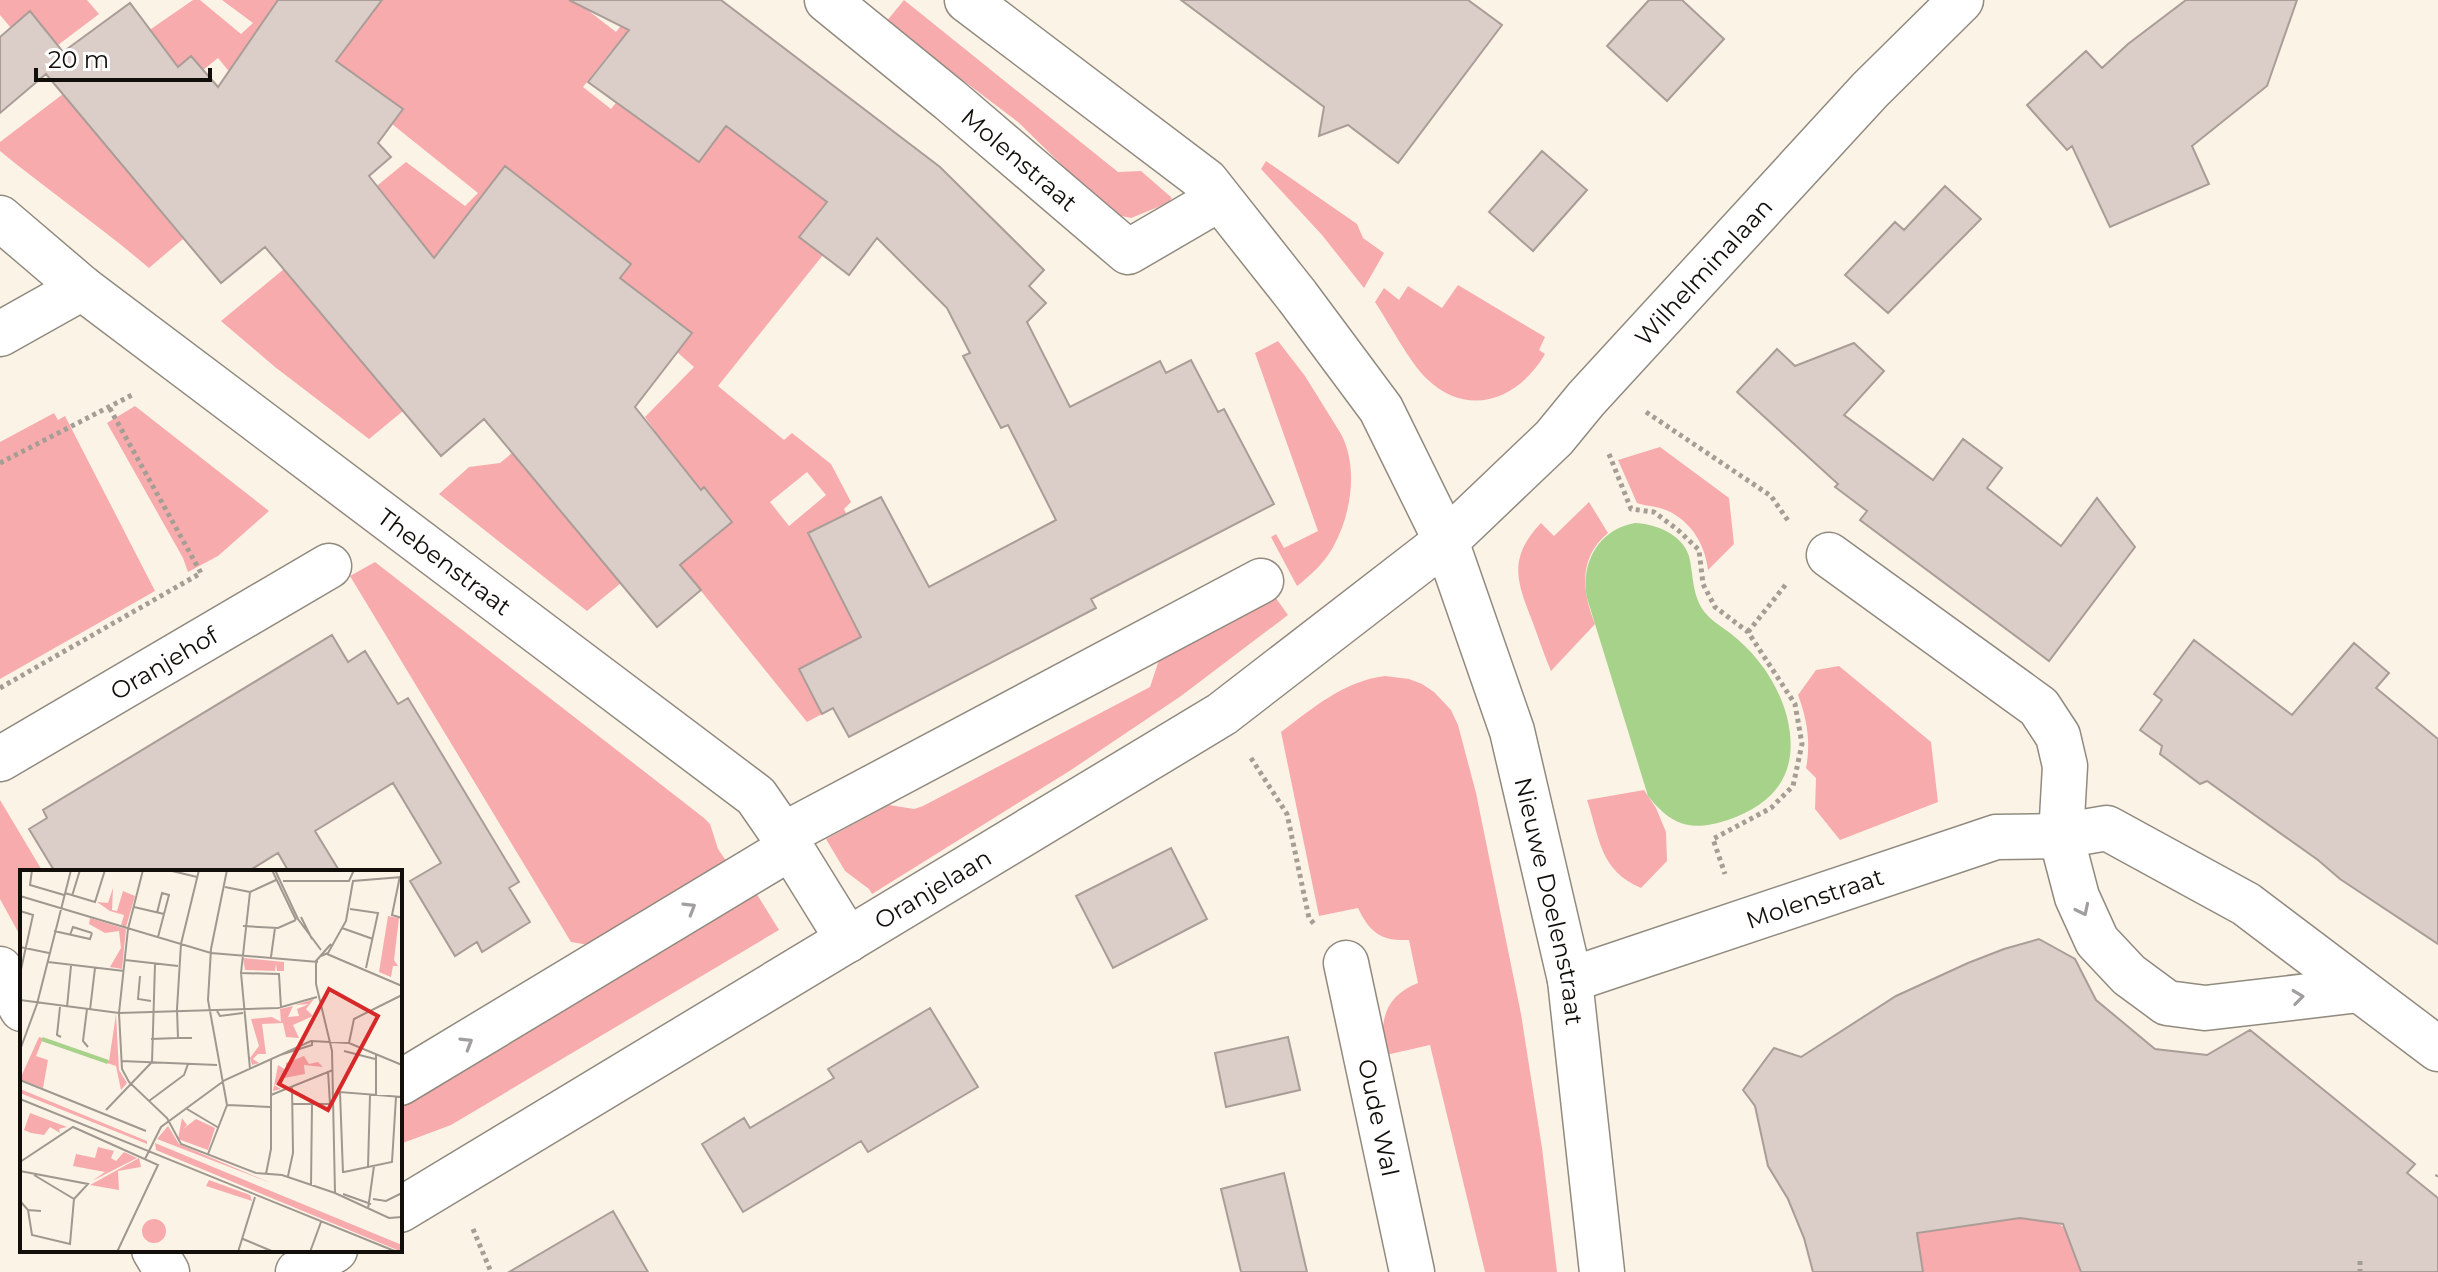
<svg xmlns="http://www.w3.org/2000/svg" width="2438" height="1272" viewBox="0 0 2438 1272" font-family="Montserrat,sans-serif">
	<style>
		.green { fill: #f8abad; fill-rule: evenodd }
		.water { fill: #a6d28a }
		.building { fill: #dbcdc7; stroke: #aa9d97; stroke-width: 2 }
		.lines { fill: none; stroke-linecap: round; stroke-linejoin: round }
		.minor-casing { stroke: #918a7f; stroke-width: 47 }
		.path { stroke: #a59e95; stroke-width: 5; stroke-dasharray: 4 4; stroke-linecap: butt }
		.minor { stroke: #fff; stroke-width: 44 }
		.oneway { stroke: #a09f9d }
		.labels { text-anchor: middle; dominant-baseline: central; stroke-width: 6; stroke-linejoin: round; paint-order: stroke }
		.street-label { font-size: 24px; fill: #120f0b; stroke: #fff }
		.inset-river { fill: none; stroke: #a6d28a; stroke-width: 4 }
		.inset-road { fill: none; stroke: #9e988f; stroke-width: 2 }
		.view { fill: #d62828; fill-opacity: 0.15; stroke: #d62828; stroke-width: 4 }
		.inset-edge { fill: none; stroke: #120f0b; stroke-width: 4 }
	</style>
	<rect width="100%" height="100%" fill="#fcf3e7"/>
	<path class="green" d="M0,0H87L99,14L58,45L66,55L30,12L11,28L0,15Z
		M193,0H200L241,34L253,23L222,0H349L370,16L382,0H569L585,8L616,32L633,10L653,24L642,38L663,54L655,65L687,90L690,87L712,103L679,146L700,161L726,126L763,153L777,134L792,145L779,162L828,200L799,237L823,255L718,386L784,440L792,433L831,464L851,502L844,509L870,558L831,579L862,639L870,635L876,647L863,654L855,640L799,669L822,714L807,722L680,565L732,521L704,488L672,513L668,509L649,525L629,501L648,484L625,456L655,431L645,417L694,367L677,352L691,332L637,291L622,310L606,295L631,264L604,243L580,275L572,269L556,283L610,322L613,329L606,342L554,386L510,396L485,418L446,371L463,356L477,371L507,345L496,332L516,315L501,297L482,313L477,310L428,351L337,243L335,225L340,216L406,162L465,206L478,193L392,124L402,109L342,65L327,85L338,94L333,108L366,131L322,169L345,196L291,239L276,248L266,246L245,220L296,177L258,131L225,158L248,185L228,201L166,127L232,75L218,58L203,70L191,56L159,83L171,98L153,112L119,70L105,81L93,69ZM612,50L640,72L611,109L583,87ZM300,71L321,95L294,117L274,93ZM410,229L435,259L402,285L378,256ZM807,472L826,495L789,526L770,502Z
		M904,0L1118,172L1141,171L1172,198L1168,203L1131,218L1112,214L1018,122L886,22Z
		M63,94L183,239L149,268C101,227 49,191 0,151V142Z
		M1266,161L1357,224L1363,238L1384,253L1364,288L1322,235L1261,169Z
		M284,269L403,411L369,439L275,367L221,321Z
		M1458,285L1545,337L1539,350L1545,354C1519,399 1469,419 1427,379C1410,363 1389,323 1375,302L1384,288L1399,300L1408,286L1442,308Z
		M1278,341L1305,376L1341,434C1359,468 1351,516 1332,549C1323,564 1310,576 1297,586L1271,537L1276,534L1284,548L1318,531L1255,353Z
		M135,406L269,511L218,556L188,572L183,558L107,423Z
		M54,413L58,420L65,416L155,591L0,679V442Z
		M1660,447L1729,498L1734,544L1708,570C1705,543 1689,518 1663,509C1655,506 1645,506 1637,503L1618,460Z
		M512,453L621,583L587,611L439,494L469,467L500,463Z
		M1589,502L1608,533C1578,558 1582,591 1595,624L1551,671C1544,655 1539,639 1533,623C1517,582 1507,559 1541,523L1554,536Z
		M375,562L704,818L710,824L718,849L729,865L595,946L571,942L350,576Z
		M1273,594L1288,615L1181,696L1071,770L872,894L869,889L845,871L826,839L889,805L914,809L923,806L1150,687L1161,654Z
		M1839,666L1931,742L1938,802L1840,840L1815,809L1816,778L1806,768C1811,742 1807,719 1798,695L1816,670Z
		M1385,676L1409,679L1422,684L1434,692L1451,710L1458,725L1476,793L1521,1014L1542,1148L1557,1272H1485L1430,1045L1386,1055C1378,1021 1385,996 1418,983L1409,940C1381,941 1370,933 1358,908L1319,916L1281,732C1313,708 1344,681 1385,676Z
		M1644,790L1656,808L1666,832L1667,861L1641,888C1599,870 1600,838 1587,800Z
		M0,800L43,872H22V939L0,899Z
		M753,888L779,930L451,1125L400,1144V1103Z
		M2020,1218L2034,1220L2049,1218L2065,1228L2081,1272H1923L1912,1232Z"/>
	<path class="water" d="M1635,523C1656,524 1682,534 1689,556C1693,572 1692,588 1699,603C1705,617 1718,624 1730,633C1757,654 1778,683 1787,717C1800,770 1778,803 1728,820C1691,832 1672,826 1648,796L1587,598C1580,563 1599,529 1635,523Z"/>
	<path class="building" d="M278,0H382L336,61L403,109L378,143L391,157L369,176L434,258L505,166L631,264L620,278L692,333L635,407L701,490L704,487L732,522L680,565L701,590L657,627L484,419L441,456L265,247L221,283L46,74L0,113V37L30,11L63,52L130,3L178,67L191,56L218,87Z
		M569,0H721L940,167L1044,270L1029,286L1046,303L1027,322L1070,407L1160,361L1166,373L1191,360L1218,412L1224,409L1274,504L1091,599L1096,608L849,737L833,708L822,714L799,669L861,637L808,533L881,497L929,587L1056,520L1008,425L1001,428L963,356L970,353L947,308L877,238L849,275L799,237L827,202L726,126L699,162L588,82L629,30Z
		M1181,0H1468L1502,25L1398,163L1348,125L1319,136L1324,107Z
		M1649,0H1682L1724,39L1667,101L1607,46Z
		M2186,0H2297L2267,86L2192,146L2209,184L2110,227L2072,146L2067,150L2027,105L2086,51L2102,68L2128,44Z
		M1542,151L1587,190L1533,251L1489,212Z
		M1945,186L1981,219L1888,313L1845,275L1895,222L1904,230Z
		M1854,343L1884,371L1844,415L1933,480L1963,439L2002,468L1987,488L2061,546L2097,498L2135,547L2049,661L1860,520L1867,511L1835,487L1838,484L1737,392L1777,349L1795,366Z
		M332,635L348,662L365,651L398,704L408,698L519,882L509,888L530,922L482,952L477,942L455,956L410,881L441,863L393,783L315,831L340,872H289L278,853L247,872H55L29,829L47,818L43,810Z
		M2194,640L2292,715L2354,643L2389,673L2376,688L2438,739V944L2340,879L2318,860L2207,781L2200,784L2160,754L2162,746L2140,730L2162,700L2154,694Z
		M1171,848L1207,919L1113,968L1076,896Z
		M2039,939L2075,959L2096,1000L2155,1049L2207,1055L2250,1030L2415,1164L2407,1173L2438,1198V1272H2081L2063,1224L2020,1218L1917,1233L1923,1272H1813L1804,1238L1788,1199L1768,1166L1755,1106L1743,1090L1774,1048L1801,1057L1896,996L1968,963L2004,949Z
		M930,1008L978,1087L868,1152L861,1141L743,1212L702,1144L744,1118L750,1128L834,1078L828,1069Z
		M1288,1037L1300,1090L1226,1107L1215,1053Z
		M1284,1173L1307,1272H1241L1221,1189Z
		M613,1211L648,1272H509Z"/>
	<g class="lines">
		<g class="minor-casing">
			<g id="minor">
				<path id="s1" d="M827,0L950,100L1128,252L1219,199"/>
				<path id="s2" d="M967,0L1206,181L1297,296L1381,409L1446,541L1512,731L1570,980L1602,1272"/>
				<path id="s3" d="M0,218L82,288L756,796L783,835L848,940"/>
				<path d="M0,334L82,288"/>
				<path d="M1829,555L2039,707L2058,736L2065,766L2061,836L2077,897L2097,941L2129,975L2167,1003L2205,1008L2359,990"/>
				<path id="s4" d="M0,759L329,566"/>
				<path d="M783,835L1261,581"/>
				<path id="s5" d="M1346,963L1412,1272"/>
				<path d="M0,969L22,1009"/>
				<path id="s6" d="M1570,980L1996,837L2061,836L2107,828L2246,904L2438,1049"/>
				<path d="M400,1083L790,848"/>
				<path id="s7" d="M400,1210L1222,714L1446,541L1554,438L1586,399L1870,90L1961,0"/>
				<path d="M154,1250L167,1272"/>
				<path d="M298,1272L335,1250"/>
			</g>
		</g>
		<path class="path" d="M1646,412L1771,496L1789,522
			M1609,454L1631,509L1654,512L1678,530L1699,550L1703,584L1715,607L1748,632L1795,704L1802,744L1793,786L1771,808L1713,839L1725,874
			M0,463L134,394
			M1748,632L1787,583
			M0,688L201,573L109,407
			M1251,758L1287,814L1309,918L1315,925
			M2437,1177L2438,1175
			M473,1229L491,1272
			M2360,1261V1272"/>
		<use href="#minor" class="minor"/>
	</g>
	<defs><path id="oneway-chevron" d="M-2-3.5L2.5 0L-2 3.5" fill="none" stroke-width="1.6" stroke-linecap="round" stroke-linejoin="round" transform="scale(2)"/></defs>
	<g class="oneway">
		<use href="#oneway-chevron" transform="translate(690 908) rotate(-31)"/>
		<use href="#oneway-chevron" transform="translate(2083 910) rotate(64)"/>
		<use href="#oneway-chevron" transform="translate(2298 997) rotate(-7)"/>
		<use href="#oneway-chevron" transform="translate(467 1043) rotate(-31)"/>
	</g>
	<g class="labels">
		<g class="street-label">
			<text stroke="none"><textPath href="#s1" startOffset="250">Molenstraat</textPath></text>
			<text stroke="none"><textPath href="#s7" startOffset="1616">Wilhelminalaan</textPath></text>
			<text stroke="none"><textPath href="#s3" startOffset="562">Thebenstraat</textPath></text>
			<text stroke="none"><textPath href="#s4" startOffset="190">Oranjehof</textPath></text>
			<text stroke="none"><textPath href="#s7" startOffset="622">Oranjelaan</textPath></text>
			<text stroke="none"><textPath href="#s6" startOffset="258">Molenstraat</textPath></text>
			<text stroke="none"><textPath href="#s2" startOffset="1110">Nieuwe Doelenstraat</textPath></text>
			<text stroke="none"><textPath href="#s5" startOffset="158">Oude Wal</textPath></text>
		</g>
	</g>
	<g transform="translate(20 870)">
		<rect width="382" height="382" fill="#fcf3e7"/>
		<path d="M93,18L92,40L97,41L103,21L115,26L106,57L101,55L104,45L90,41L77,32L88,33ZM368,46L379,48L374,90L378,96H373L371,107L359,102ZM70,48L106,59L102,99L90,97L101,78L99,61L85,63L69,54ZM223,88L264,92V101H257L256,94L255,101L225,100ZM294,129L286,139L293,146L273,155L279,168L266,167L263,153L242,154L246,184H238L233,189L239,193L232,195L230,188L239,176L231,149L252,147L261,152L260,139L273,136L268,147L279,146L277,139L289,134L275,135ZM96,144L99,200L107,213L101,220L96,196L22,171L16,186L28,190L23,218L0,209L19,167L89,191ZM284,186L289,194L298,192L303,197L284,195L285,204L259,209L262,212L254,215L261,219L253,221L258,195L266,200V193ZM0,219L127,271V274L0,223ZM10,243L47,257L39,259L40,263L30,257L24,265L11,263L4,260ZM162,248L167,255L163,259L176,249L195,258L188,280L158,269ZM148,256L159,274L251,313L137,269ZM135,273L382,375V382L136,280ZM78,277L94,281L91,288L96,291L104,282L117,288L72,311L85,302L53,296L56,284L75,288ZM119,288L121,297L98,301L99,320L70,315ZM189,310L230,325L232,331L186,316ZM122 361a12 12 0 1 1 24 0a12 12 0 1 1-24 0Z" fill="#f8abad"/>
		<path class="inset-river" d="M22,169L88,192"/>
		<path class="inset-road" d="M12,0L10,15L44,25M123,0L108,59L99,143L102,199L109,212L147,248L161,274L236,303L262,305L315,323L369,348L382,347M148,0L177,7M252,0L276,50M255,0L278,49L301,80M380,6L372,45L382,48M263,11H329L334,0M205,17L230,22M230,22L221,103L259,104L261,138M230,22L256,10M45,23L75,32L85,0M0,26L191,83L298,92M52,26L60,0M114,37L144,44M330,39L358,43L346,98M0,41L13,45L0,104M137,43L142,23L149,25L138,67M281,47L292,69M223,56L258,58L276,50M322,58L353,69M34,61L70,69L72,63M50,65L53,57L72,63M311,74L296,91V114L312,181L315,323M0,77L29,83M307,84L382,116M301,86L308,83L326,51L333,11L382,7M251,87L255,58M105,90L158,96M28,92L104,101M221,103L230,199M120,106L118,129L131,131M0,130L99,143L258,138L297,127M40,137L37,165L41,167M47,137L51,96M67,139L63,171L68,177M70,140L75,98M197,141L200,146L223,143M172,168H158L157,139L161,74L179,0M131,169L157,168M329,173L334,149L382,125M0,180L17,134L51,0M324,181L355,189M260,185L292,175V171M101,191L197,195M132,193L135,94M308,201L310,234M0,210L126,261M251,225L313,200M356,225V184M0,229L377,382M129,231L164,205L168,194M272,234H314M207,235L250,237M167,239L199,258M86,240L131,193M188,284L207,235L188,130L191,79L207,0M125,289L141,257L205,210L291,171L329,173L382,195M0,292L53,257L138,295L97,382M348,297L350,225M0,301L68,314L54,329L50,374L12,365L8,340M324,302L372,292L376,227M323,303L320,222L382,227M246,304L251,279V189M14,305L54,329M268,306L273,283L272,217M291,316L292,234M323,324L351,334M353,329L366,331L382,323M0,331L8,340L21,341M348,339L354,296M223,369L254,382M218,382L235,327M290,382L301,352"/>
		<path class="view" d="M309,119L358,146L308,240L259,214Z"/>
		<rect width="382" height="382" class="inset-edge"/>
	</g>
	<path d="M36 68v12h174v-12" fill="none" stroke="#120f0b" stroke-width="4"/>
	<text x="48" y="68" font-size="24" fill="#120f0b" stroke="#ffffff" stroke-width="6" paint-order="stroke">20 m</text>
</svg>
